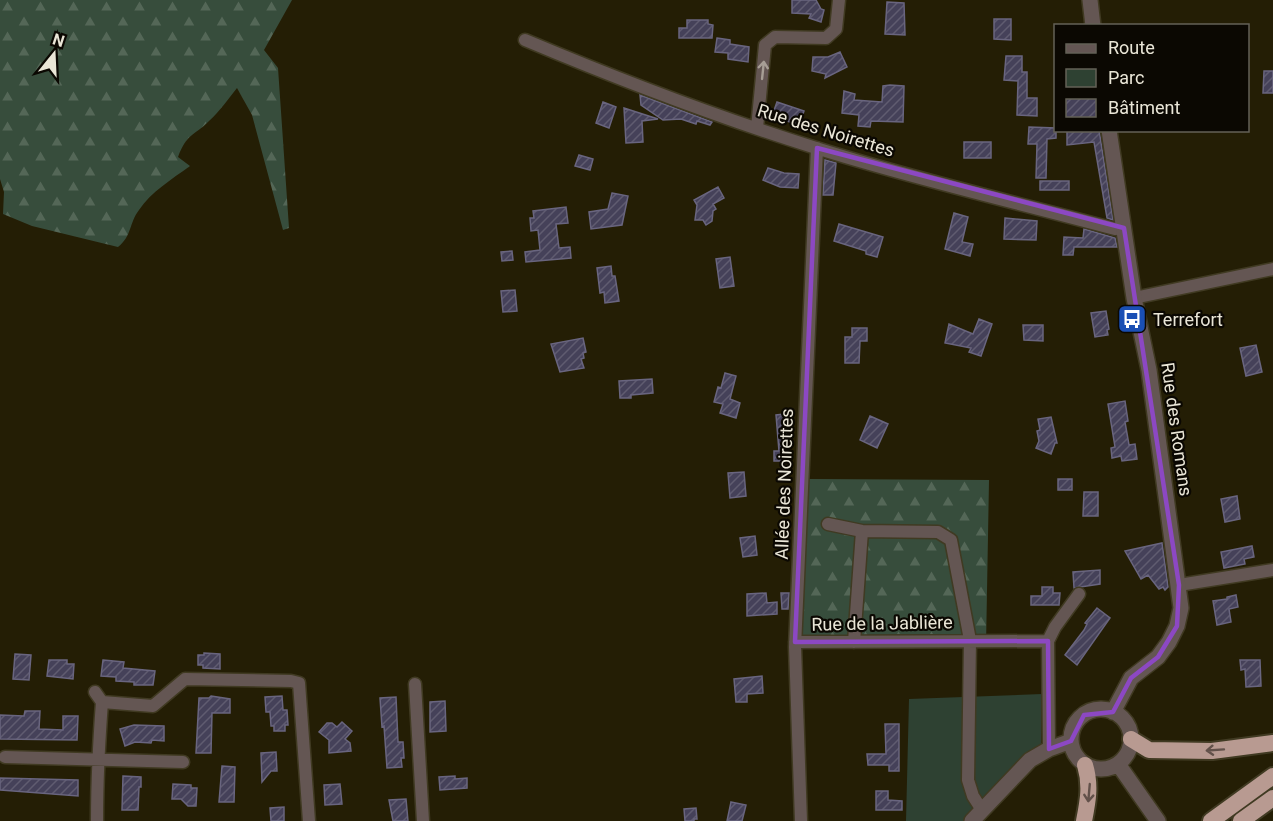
<svg xmlns="http://www.w3.org/2000/svg" width="1273" height="821" viewBox="0 0 1273 821" font-family="Roboto,sans-serif">
	<style>
		.green { fill: #2e4132 }
		.forest { fill: url(#forest-firs) }
		.building { fill: url(#building-hatch); stroke: #69657f; stroke-width: 1.5 }
		.lines { fill: none; stroke-linecap: round; stroke-linejoin: round }
		.minor-casing { stroke: #403a22; stroke-width: 15 }
		.tertiary-casing { stroke: #403a22; stroke-width: 18 }
		.trunk-casing { stroke: #403a22; stroke-width: 20 }
		.minor { stroke: #645653; stroke-width: 12 }
		.tertiary { stroke: #645653; stroke-width: 15 }
		.trunk { stroke: #b89a91; stroke-width: 16 }
		.oneway { stroke: #a79e95 }
		.oneway2 { stroke: #62514a }
		.marked { fill: none; stroke: #8c48c3; stroke-width: 4.5; stroke-linejoin: round }
		.labels { text-anchor: middle; dominant-baseline: central; stroke-width: 4.5; stroke-linejoin: round; paint-order: stroke }
		.street-label { font-size: 18px; fill: #eae6d7; stroke: #0b0802 }
		.poi-label { font-size: 18px; fill: #eae6d7; stroke: #0b0802; text-anchor: start }
	</style>
	<defs>
		<pattern id="forest-firs" width="22" height="20" patternUnits="userSpaceOnUse" patternTransform="scale(1.5)"><rect width="22" height="20" fill="#374d3c"/><path d="M5 1l3.5 6h-7zM16 11l3.5 6h-7z" fill="#546757"/></pattern>
		<pattern id="building-hatch" width="6" height="6" patternUnits="userSpaceOnUse" patternTransform="scale(1.5)"><rect width="6" height="6" fill="#454159"/><path d="M-1 1l2-2M0 6l6-6M5 7l2-2" fill="none" stroke="#605c70"/></pattern>
	</defs>
	<rect width="100%" height="100%" fill="#241e05"/>
	<path class="green" d="M1042,694L1041,747L988,792L965,821H906L909,699Z"/>
	<path class="forest" d="M0,0H292L264,50L278,68L289,228L283,230L252,115L237,88C228,99 220,111 209,121C193,137 187,133 178,157L190,166C172,179 151,192 139,210C129,223 132,236 118,247L32,226L3,214L4,192L0,179Z
		M808,479L989,480L986,646L799,648Z"/>
	<path class="building" d="M792,0H816L821,9L824,10L821,22L809,18L811,14L792,13Z
		M887,2L904,3L905,35L885,34Z
		M994,19H1011V40L994,39Z
		M687,20H708V24L713,25L712,38H679V28H687Z
		M717,38L730,40V44L749,47L748,62L728,59V53L715,52Z
		M840,52L847,67L825,78L826,74L812,71L813,57H828Z
		M1006,56H1022V72H1027V98H1037V116L1017,115L1018,81L1004,80Z
		M1264,71H1273V93H1263Z
		M890,85L904,86L903,122L871,121L870,127L858,126L859,115L842,113L844,91L855,94L854,100L882,102L883,86Z
		M640,95L712,122L710,125L697,121L696,124L681,119L663,120L641,105Z
		M603,102L616,107L609,128L596,123Z
		M777,102L804,111L799,125L772,116Z
		M624,108L658,119L642,121L643,142L626,143Z
		M1029,127L1056,128V138L1047,139L1046,178H1036L1037,144H1028Z
		M1067,130H1099L1113,220L1107,218L1094,142L1067,145Z
		M964,142H991V158H964Z
		M579,155L593,159L590,170L575,166Z
		M825,160L836,163L833,195H823Z
		M768,168L784,173L799,174L798,188L780,187L763,180Z
		M1040,181H1069V190H1040Z
		M718,187L724,198L713,204L716,209L713,211L712,221L706,225L703,220H695L697,205L694,200Z
		M612,193L628,196L622,225L591,229L589,212L608,209Z
		M566,207L568,223L556,224L559,248L570,247L571,258L526,262L525,252L540,250L538,230L531,231L530,218H534L533,211Z
		M954,213L968,217L962,242L973,244L970,256L945,249Z
		M1005,218L1037,221L1036,240L1004,239Z
		M839,224L883,237L877,257L866,254V251L834,241Z
		M1084,229L1115,238L1117,247H1074L1073,255H1063L1064,237L1083,238Z
		M512,251L513,260L502,261L501,252Z
		M730,257L734,286L720,288L716,259Z
		M611,266L612,276H615L619,301L605,303L604,292L600,293L597,268Z
		M515,290L517,311L503,312L501,291Z
		M1106,311L1109,329L1107,330L1108,335L1095,337L1091,313Z
		M979,319L992,324L981,356L969,352L971,348L945,343L949,324L973,334Z
		M1023,325H1043V341L1024,340Z
		M852,328H867V341H860L859,363H845V337H852Z
		M583,338L586,352L583,353L584,358L581,359L584,368L560,372L551,344Z
		M1256,345L1262,372L1246,376L1240,348Z
		M725,373L736,376L730,399L740,403L736,418L720,413L723,404L714,402L718,387L721,388Z
		M652,379L653,393L631,395V398H620L619,381Z
		M1125,401L1128,421L1125,422L1129,445L1135,444L1137,459L1122,461L1121,456L1112,458L1111,448L1115,447L1108,404Z
		M784,414L789,461H774V451H779L776,415Z
		M870,416L888,424L877,448L860,440Z
		M1051,417L1057,443H1055L1051,454L1036,448L1039,441L1037,431L1040,430L1038,419Z
		M744,472L746,496L730,498L728,473Z
		M1058,479H1072V490H1058Z
		M1084,492H1098V516H1083Z
		M1237,496L1240,519L1225,522L1221,499Z
		M755,536L757,555L743,557L740,538Z
		M1162,543L1168,587L1165,590L1163,587L1159,589L1148,575L1141,579L1125,551Z
		M1252,546L1254,557L1244,559L1245,564L1224,568L1221,552Z
		M1100,570V584L1074,588L1073,572Z
		M1042,587H1053V593H1060L1059,605H1031V596H1042Z
		M766,593L767,603L777,602V614L747,616V594Z
		M781,593H789L788,609H782Z
		M1236,595L1238,607L1229,609L1231,622L1217,625L1213,601L1227,599V597Z
		M1097,608L1110,618L1077,665L1065,655L1084,630L1087,624L1085,623Z
		M204,653L220,654V669L203,668V665H198V655H204Z
		M15,654L31,655L29,680L13,679Z
		M49,660H67V664H74L73,679L47,676Z
		M103,660L124,662L123,668L155,671L153,685H134V682L116,681V677L101,676Z
		M1240,660H1260L1261,686L1246,687L1245,669L1241,670Z
		M762,676L763,693L747,694V702H736L734,679Z
		M211,696L230,699V713H212L211,753H196L199,698H209Z
		M282,696L283,710H287L288,725H285V731H274V726H271L270,712H266L265,697Z
		M396,697L398,742H403L404,758H401L402,767L387,768L384,726L382,727L380,698Z
		M445,701L446,731L430,732V702Z
		M25,711H40L39,729L63,730V716H78L77,740L0,739V715L24,716Z
		M342,722L352,731L345,739L350,743L351,751L329,753V740L319,732L327,723H332L337,727Z
		M885,724H899V771H889V765H868L867,754H886Z
		M134,725L164,726V741L152,740L151,743L135,742L125,746L120,729Z
		M276,752L277,771H271L262,782L261,753Z
		M222,766L235,767L234,802H219Z
		M123,776L141,777V787H139L138,810H122Z
		M455,776V779L467,778V788L440,790L439,777Z
		M0,778L78,780V796L0,790Z
		M173,784L191,785V788H197L196,806H188L181,799H172Z
		M340,784L342,804L325,805L324,785Z
		M876,791H888V800L902,801V810H876Z
		M406,799L408,821H393L389,800Z
		M731,802L746,805L742,821H727Z
		M284,807V821H271L270,808Z
		M696,808L697,819H694V821H685L684,809Z"/>
	<g class="lines">
		<g class="minor-casing">
			<path id="minor" d="M525,40C620,80 717,117 816,148C914,179 1015,202 1115,229L1124,228
				M757,128L765,45L775,37L826,38L836,29L839,0
				M1134,298L1273,269
				M828,524L862,531L938,532L951,540L970,640L968,780L973,796L982,810
				M1179,585L1273,570
				M795,642L1048,641
				M854,642L862,531
				M415,684L423,821
				M95,692L102,702L153,706L185,679L291,681L299,683L309,821
				M1049,749L1048,641L1055,627L1079,594
				M5,757L183,762
				M97,821C97,781 99,742 102,702
				M801,821L795,647L817,148"/>
		</g>
		<g class="tertiary-casing">
			<path id="tertiary" d="M1090,0L1093,26
				M1109,130L1134,298L1149,370L1181,608L1177,626L1169,642L1158,657L1131,678L1113,712
				M1071 739a30 30 0 1 1 60 0a30 30 0 1 1-60 0Z
				M1118,764L1158,821
				M972,821L1030,760L1049,749L1071,741"/>
		</g>
		<g class="trunk-casing">
			<path id="trunk" d="M1131,739L1149,750L1212,751L1273,743
				M1084,821C1088,801 1091,785 1085,765
				M1211,821L1273,776
				M1241,821L1273,798"/>
		</g>
		<use href="#minor" class="minor"/>
		<use href="#tertiary" class="tertiary"/>
		<use href="#trunk" class="trunk"/>
	</g>
	<defs><path id="oneway-shaft" d="M-6 0H5M1.5-3L5.5 0L1.5 3" fill="none" stroke-width="1.6" stroke-linecap="round" stroke-linejoin="round" transform="scale(1.5)"/></defs>
	<use class="oneway" href="#oneway-shaft" transform="translate(763 70) rotate(-84)"/>
	<g class="oneway2">
		<use href="#oneway-shaft" transform="translate(1215 750) rotate(176)"/>
		<use href="#oneway-shaft" transform="translate(1089 793) rotate(95)"/>
	</g>
	<path class="marked" d="M817,148L1124,228L1179,585L1177,626L1158,657L1131,678L1113,712L1084,715L1071,741L1049,749L1048,641L795,642Z"/>
	<defs>
		<g id="bus-square" transform="scale(1.5)"><rect x="-9" y="-9" width="18" height="18" rx="4" fill="#1a4fb4" stroke="#0b0802"/><path d="M-5-6H5V4H4V6H2V4H-2V6H-4V4H-5ZM-3.5-4V0h7V-4ZM-3.5 1.2v1.5H-2V1.2ZM2 1.2v1.5H3.5V1.2Z" fill="#fff"/></g>
	</defs>
	<g fill-rule="evenodd">
		<use href="#bus-square" x="1132" y="319"/>
	</g>
	<g class="labels">
		<g class="street-label">
			<text transform="translate(826 130) rotate(17)">Rue des Noirettes</text>
			<text transform="translate(1177 429) rotate(82)">Rue des Romans</text>
			<text transform="translate(784 484) rotate(-88)">Allée des Noirettes</text>
			<text transform="translate(882 623) rotate(-1)">Rue de la Jablière</text>
		</g>
		<g class="poi-label">
			<text x="1153" y="319">Terrefort</text>
		</g>
	</g>
	<rect x="1054" y="24" width="195" height="108" fill="#0b0802" stroke="#646157" stroke-width="1.5"/>
	<rect x="1066" y="44" width="30" height="9" fill="#645653" stroke="#646157" stroke-width="1.5"/>
	<text x="1108" y="54" font-size="18" fill="#eae6d7">Route</text>
	<rect x="1066" y="69" width="30" height="18" fill="#2e4132" stroke="#646157" stroke-width="1.5"/>
	<text x="1108" y="84" font-size="18" fill="#eae6d7">Parc</text>
	<rect x="1066" y="99" width="30" height="18" fill="url(#building-hatch)" stroke="#646157" stroke-width="1.5"/>
	<text x="1108" y="114" font-size="18" fill="#eae6d7">Bâtiment</text>
	<g transform="translate(54 54) rotate(18)" stroke="#0b0802" stroke-width="4.5" paint-order="stroke">
	<path d="M0-4.5L10 22L0 15L-10 22Z" fill="#eae6d7"/>
	<text y="-9" font-size="16" font-weight="bold" text-anchor="middle" fill="#eae6d7">N</text>
	</g>
</svg>
